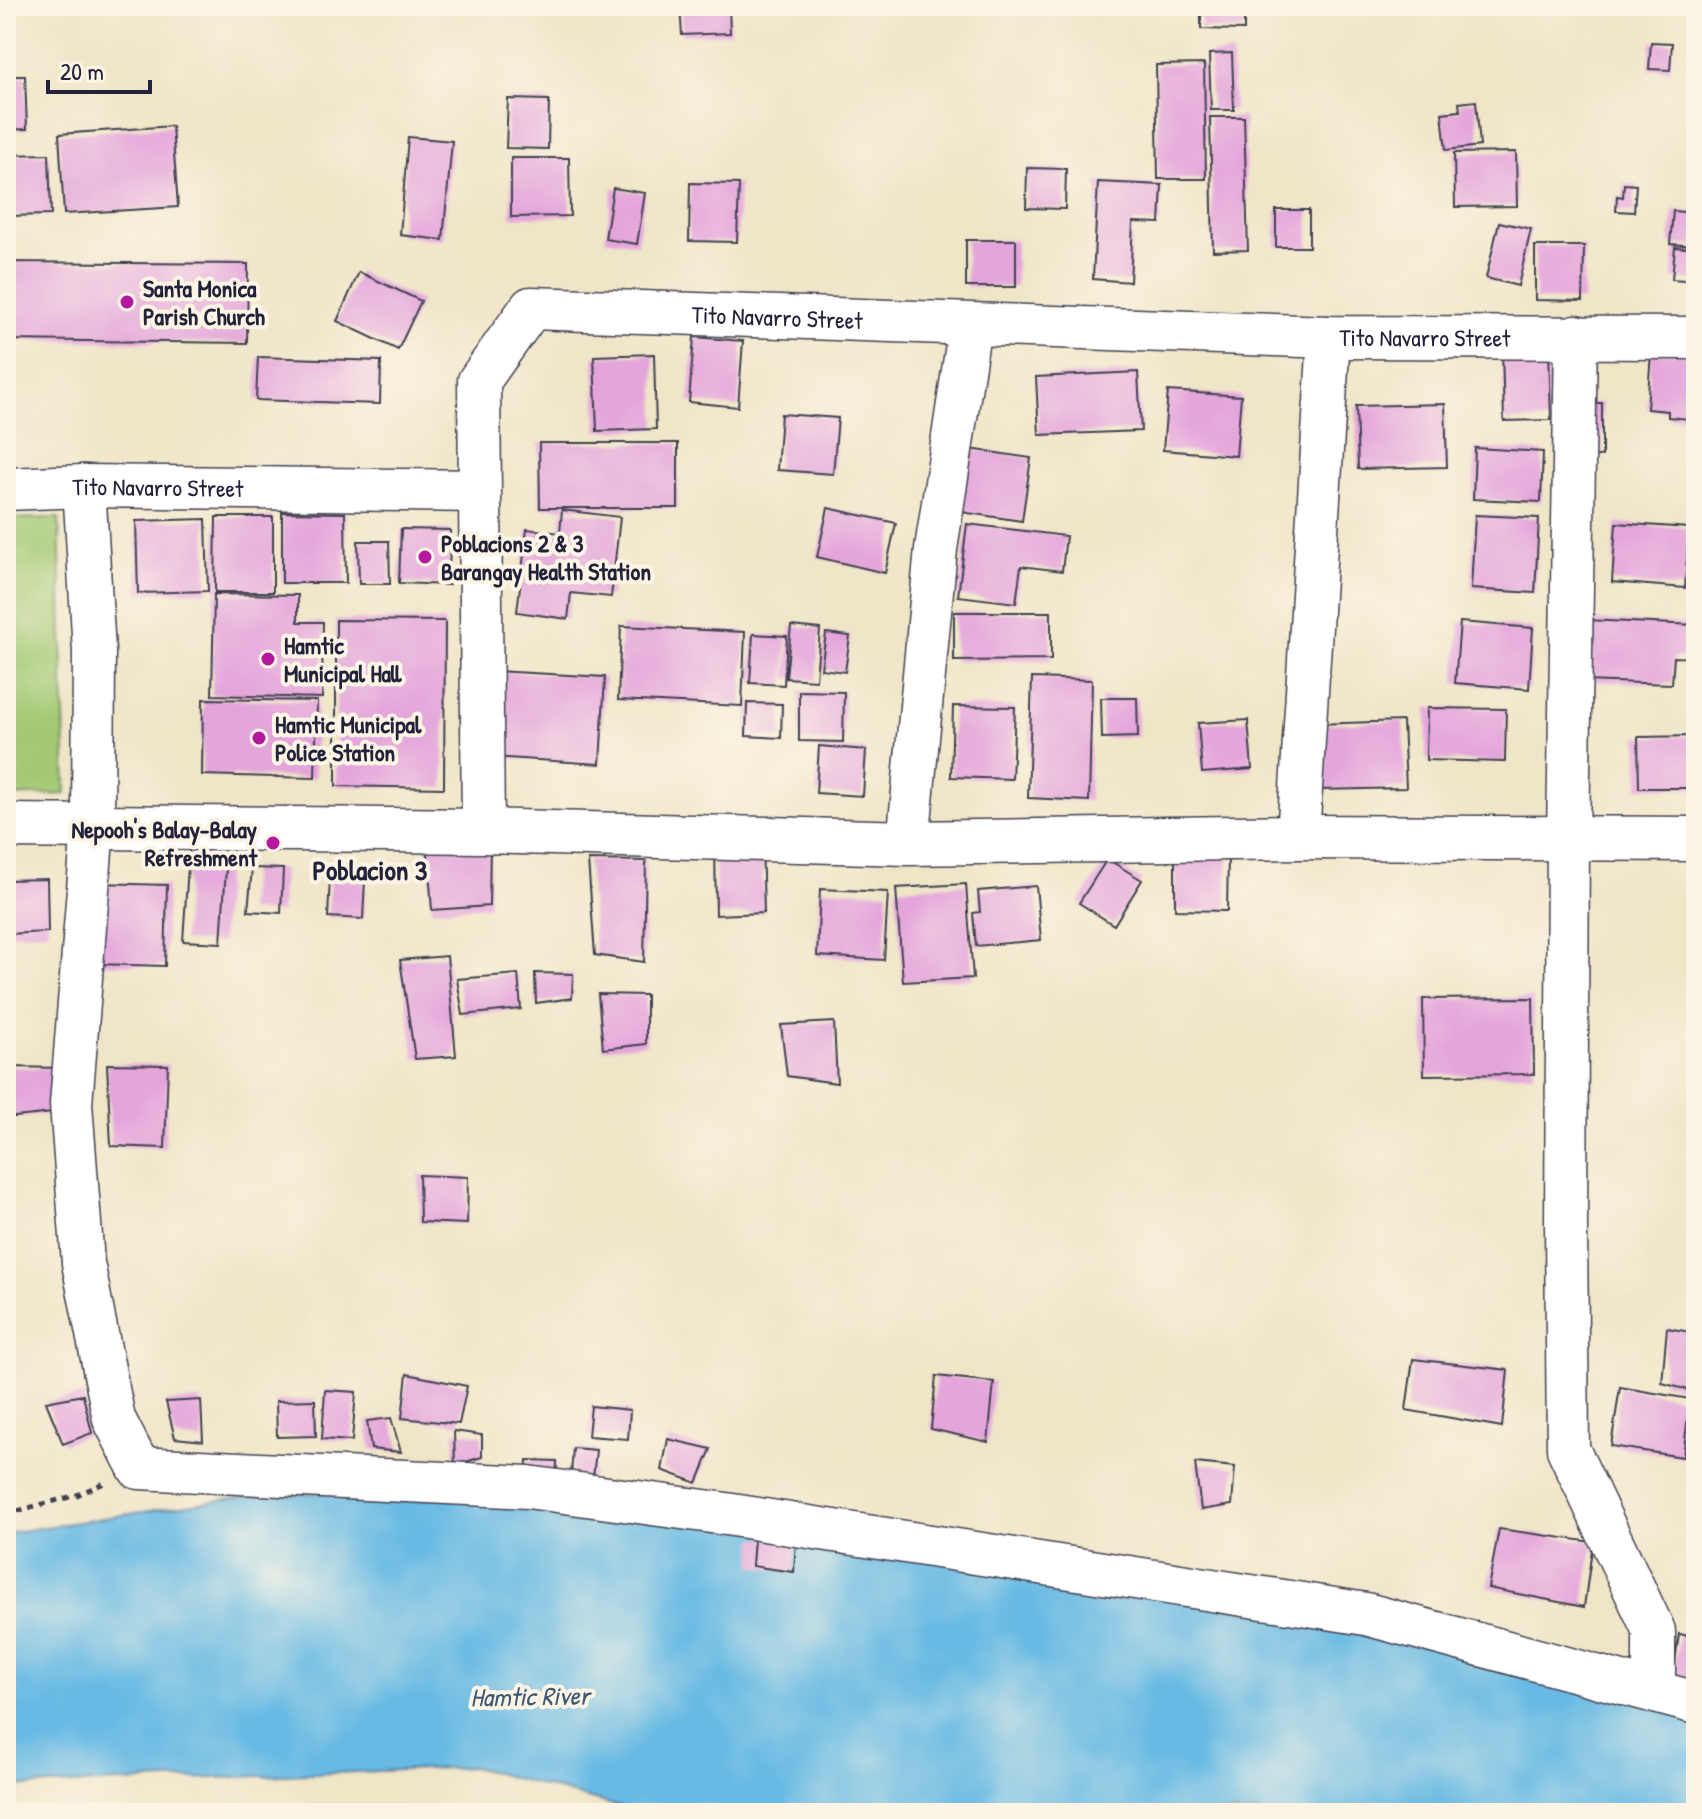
<svg xmlns="http://www.w3.org/2000/svg" width="1702" height="1819" viewBox="0 0 1702 1819" font-family="'Patrick Hand',sans-serif">
	<style>
		.green { fill: #a3c973; stroke: #627657; stroke-width: 2 }
		.water { fill: #68bae4; stroke: #456e90; stroke-width: 2 }
		.building { fill: #e4a5db }
		.lines { fill: none; stroke-linecap: round; stroke-linejoin: round }
		.minor-casing { stroke: #413f50; stroke-width: 45 }
		.major-casing { stroke: #413f50; stroke-width: 47 }
		.path { stroke: #413f50; stroke-width: 5; stroke-dasharray: 6 6; stroke-linecap: butt }
		.minor { stroke: #fff; stroke-width: 42 }
		.major { stroke: #fff; stroke-width: 44 }
		.poi-dot { fill: #b5179e; stroke: #fcf5e5; stroke-width: 3 }
		.labels { text-anchor: middle; dominant-baseline: central; stroke-width: 8; stroke-linejoin: round; paint-order: stroke }
		.poi-label { font-size: 24px; font-weight: bold; fill: #22223b; stroke: #fcf5e5; text-anchor: start }
		.street-label { font-size: 24px; fill: #22223b; stroke: #fcf5e5 }
		.water-label { font-size: 26px; font-style: italic; fill: #3a5776; stroke: #fcf5e5 }
		.quarter-label { font-size: 28px; font-weight: bold; fill: #22223b; stroke: #fcf5e5 }
	</style>
	<rect width="100%" height="100%" fill="#fcf5e5"/>
	<filter id="ink" filterUnits="userSpaceOnUse"><feTurbulence type="fractalNoise" baseFrequency=".0125" numOctaves="2"/><feDisplacementMap in="SourceGraphic" scale="16" xChannelSelector="R" yChannelSelector="G"/><feConvolveMatrix kernelMatrix="1 2 1 2 8 2 1 2 1" color-interpolation-filters="sRGB"/></filter>
	<filter id="wash" filterUnits="userSpaceOnUse"><feTurbulence type="fractalNoise" baseFrequency=".006" numOctaves="4" result="noise"/><feDisplacementMap in="SourceGraphic" scale="32" xChannelSelector="R" yChannelSelector="G"/><feGaussianBlur stdDeviation="1.8" result="paint"/><feColorMatrix in="noise" values="0 0 0 0 0 0 0 0 0 0 0 0 0 0 0 0 0 1.4 0 .05"/><feComposite in="paint" operator="in"/></filter>
	<g filter="url(#wash)">
		<rect width="100%" height="100%" fill="#efe5c7"/>
		<path class="green" d="M59,518L66,794L6,796V519Z"/>
		<path class="water" d="M411,1489L737,1523L1411,1639L1696,1718V1813H642L473,1767L6,1787V1533L239,1497Z"/>
		<g id="blocks">
			<path class="building" d="M680,6H729L730,33L682,35Z
				M1201,6H1244V30L1201,29Z
				M1651,42L1672,43L1670,70L1649,69Z
				M1232,53L1234,110H1211L1209,54Z
				M1204,64L1206,179H1158L1156,65Z
				M6,76H25L27,129L6,130Z
				M508,99L549,100L548,149L506,148Z
				M1476,101L1480,146L1446,150L1442,113L1460,111L1459,103Z
				M1210,117H1244L1248,250L1213,251Z
				M172,126L178,207L64,214L59,134Z
				M408,137L452,141L443,240L400,235Z
				M1516,152L1517,206L1455,207L1454,153Z
				M49,154L51,215L6,216V155Z
				M511,158H569L570,216L511,217Z
				M1027,168L1066,169L1065,209L1026,208Z
				M1098,182L1162,185L1160,223L1133,222L1130,282L1093,279Z
				M690,183L739,184L737,242L689,241Z
				M1624,184L1636,185L1634,212L1616,211L1617,196L1623,197Z
				M613,188L645,193L637,244L605,239Z
				M1276,210H1309V247H1276Z
				M1673,211L1696,213V246L1670,244Z
				M1499,222L1531,229L1518,286L1486,278Z
				M966,240H1016V287H966Z
				M1535,246H1584L1583,301L1535,300Z
				M1675,247L1696,249V281L1672,279Z
				M6,262L248,264L247,343L6,340Z
				M359,272L421,301L398,350L337,321Z
				M694,337L743,341L738,407L689,402Z
				M1502,348H1549L1551,420L1504,421Z
				M1651,352L1694,355L1689,419L1668,417V411L1647,409Z
				M654,354L656,429L597,431L594,356Z
				M258,357L381,361L380,404L256,400Z
				M1138,372L1141,431L1039,435L1036,377Z
				M1168,391L1241,396L1236,456L1163,450Z
				M1587,403H1602V456H1587Z
				M1445,404L1447,467L1358,469L1356,406Z
				M781,414L838,418L833,474L777,470Z
				M539,443H678V508H540Z
				M1475,448L1543,452L1541,502L1473,499Z
				M970,449L1031,458L1022,521L961,512Z
				M828,508L896,523L885,573L817,557Z
				M562,510L620,517L611,597L571,593L568,619L517,612L527,529L560,533Z
				M282,512L345,513L346,583H282Z
				M1475,515L1539,518L1535,593L1471,589Z
				M216,517H273V592H215Z
				M206,519L208,591L138,593L136,521Z
				M1616,523L1689,528L1685,588L1612,582Z
				M967,524L1066,536L1062,571L1021,566L1016,603L958,596Z
				M401,529L450,530L449,585L399,583Z
				M358,541H389L390,584H359Z
				M214,594L298,595V622H323L322,698L212,695Z
				M954,612H1051V660L954,661Z
				M336,620L445,621L444,788L336,786Z
				M1585,620L1696,625V658L1674,657L1672,684L1583,681Z
				M1460,622L1533,628L1529,689L1455,683Z
				M621,626L745,632L742,706L618,700Z
				M791,626L820,629L816,680L786,678Z
				M826,633L850,636L845,672L821,669Z
				M753,634L787,636L784,685L750,683Z
				M496,671L605,677L600,764L491,757Z
				M1032,678L1092,680L1089,801L1028,798Z
				M799,691L844,692L843,742L799,741Z
				M1101,698H1137L1138,737L1102,738Z
				M203,699L317,701L315,778L202,775Z
				M747,703L782,704L781,738L746,736Z
				M953,706L1015,707L1012,779L951,777Z
				M1427,708L1506,709L1505,762L1426,760Z
				M1248,720L1252,769L1202,773L1198,723Z
				M1403,721L1406,788L1319,790L1316,724Z
				M1696,736V788H1639L1638,737Z
				M819,746L866,750L863,796L816,793Z
				M190,836L228,838L221,943L183,941Z
				M762,840L764,913L716,915L715,841Z
				M427,842L490,843L489,906L432,910Z
				M1175,854L1228,855L1227,911L1175,910Z
				M1107,859L1142,880L1114,925L1079,903Z
				M588,860L646,861L644,962L595,955Z
				M252,868L283,869L281,913L248,911Z
				M330,877L365,880L363,919L328,917Z
				M47,879L48,932L6,934V880Z
				M98,883L167,885L165,966L95,964Z
				M966,884L973,978L903,982L896,888Z
				M1036,886L1041,940L976,946L973,913L980,912L978,891Z
				M820,889L888,892L884,960L817,956Z
				M447,956L456,1056L415,1059L400,960Z
				M535,973L573,974L572,998L536,1003Z
				M518,974L521,1009L463,1015L457,979Z
				M598,994L646,995V1044L603,1049Z
				M1533,998L1534,1074L1424,1075L1423,999Z
				M834,1022L837,1083L787,1076L781,1025Z
				M107,1064L168,1065L165,1148L111,1146Z
				M7,1067L63,1068L62,1112L6,1118Z
				M419,1175L468,1177L467,1224L420,1222Z
				M1667,1328L1696,1333V1392L1662,1383Z
				M1413,1359L1508,1370L1502,1427L1406,1410Z
				M407,1374L467,1386L459,1424L402,1418Z
				M936,1376L994,1382L988,1442L931,1429Z
				M1620,1387L1690,1399L1683,1457L1611,1446Z
				M325,1390L356,1392L352,1441L322,1439Z
				M83,1395L92,1433L63,1444L46,1402Z
				M201,1400L203,1441L175,1438L166,1402Z
				M315,1400L316,1436L277,1437L276,1401Z
				M591,1406L630,1410L628,1439L588,1436Z
				M391,1418L401,1452L371,1449L367,1421Z
				M454,1431L482,1435V1457L455,1465Z
				M668,1439L711,1449L697,1483L662,1470Z
				M573,1448L596,1450L593,1478L571,1476Z
				M527,1460L557,1461L556,1484L526,1483Z
				M1195,1463L1235,1467L1232,1505L1201,1510Z
				M1499,1529L1593,1542L1584,1607L1488,1588Z
				M754,1538L796,1541L794,1572L752,1566Z
				M1679,1634L1696,1637V1685L1672,1682Z"/>
		</g>
	</g>
	<g filter="url(#ink)">
		<use href="#blocks" fill-opacity="0" stroke="#413f50" stroke-width="2"/>
		<g class="lines">
			<g class="minor-casing">
				<g id="minor">
					<path d="M1576,336L1568,838L1566,1225L1568,1449L1654,1631V1691"/>
					<path d="M84,486L94,651L93,826L71,1104L83,1263L114,1419L139,1468L528,1487L726,1514L1366,1614L1696,1703"/>
					<path id="s1" d="M6,489L84,486L479,491"/>
					<path id="s2" d="M483,831L479,381L531,308L1329,337L1696,338"/>
					<path d="M1298,837L1329,337"/>
					<path d="M908,843L936,549L970,325"/>
				</g>
			</g>
			<g class="major-casing">
				<path id="major" d="M6,826L483,831L908,843L1298,837L1696,839"/>
			</g>
			<path class="path" d="M6,1514L77,1495L104,1483"/>
			<use href="#minor" class="minor"/>
			<use href="#major" class="major"/>
		</g>
	</g>
	<g class="poi-dot">
		<circle cx="127" cy="302" r="8"/>
		<circle cx="425" cy="557" r="8"/>
		<circle cx="268" cy="659" r="8"/>
		<circle cx="259" cy="738" r="8"/>
		<circle cx="273" cy="843" r="8"/>
	</g>
	<g class="labels">
		<g class="poi-label">
			<text x="143" y="288">Santa Monica<tspan x="143" dy="28">Parish Church</tspan></text>
			<text x="441" y="543">Poblacions 2 &amp; 3<tspan x="441" dy="28">Barangay Health Station</tspan></text>
			<text x="284" y="645">Hamtic<tspan x="284" dy="28">Municipal Hall</tspan></text>
			<text x="275" y="724">Hamtic Municipal<tspan x="275" dy="28">Police Station</tspan></text>
			<text x="257" y="829" text-anchor="end">Nepooh's Balay-Balay<tspan x="257" dy="28">Refreshment</tspan></text>
		</g>
		<g class="street-label">
			<text stroke="none"><textPath href="#s2" startOffset="786">Tito Navarro Street</textPath></text>
			<text stroke="none"><textPath href="#s2" startOffset="1434">Tito Navarro Street</textPath></text>
			<text stroke="none"><textPath href="#s1" startOffset="152">Tito Navarro Street</textPath></text>
		</g>
		<g class="water-label">
			<text transform="translate(530 1696) rotate(-1)">Hamtic River</text>
		</g>
		<g class="quarter-label">
			<text x="370" y="870">Poblacion 3</text>
		</g>
	</g>
	<rect width="1702" height="1819" fill="none" stroke="#fcf5e5" stroke-width="32"/>
	<path d="M48 80v12h102v-12" fill="none" stroke="#22223b" stroke-width="4"/>
	<text x="60" y="80" font-size="24" fill="#22223b" stroke="#fcf5e5" stroke-width="6" paint-order="stroke">20 m</text>
</svg>
